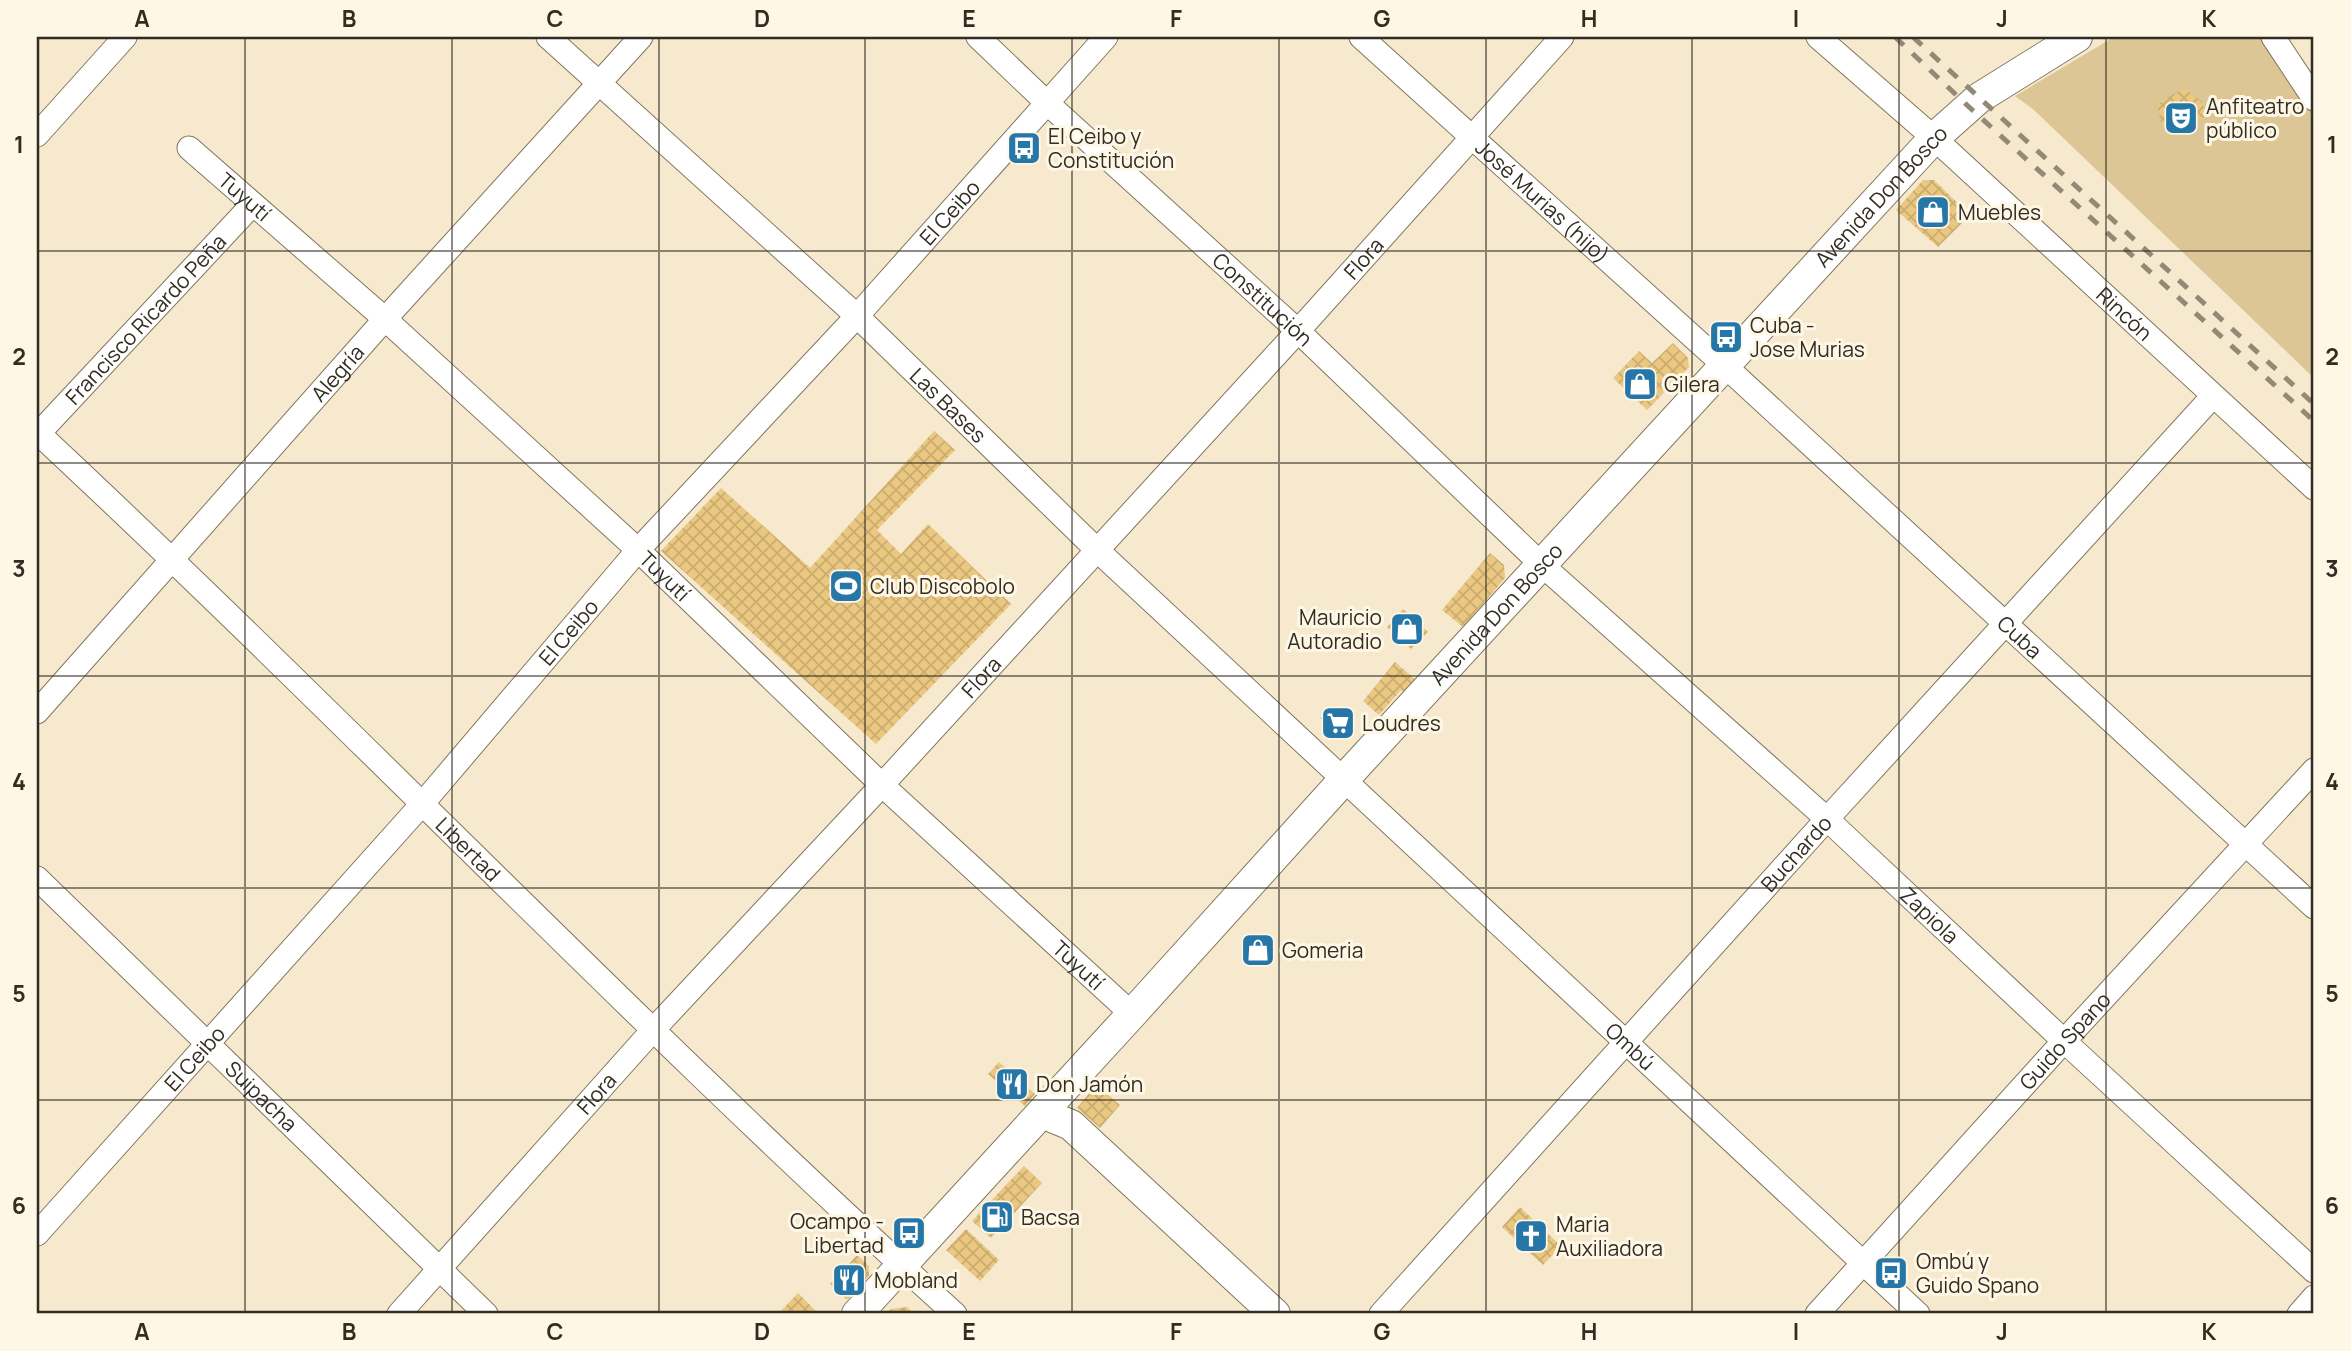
<svg xmlns="http://www.w3.org/2000/svg" width="2351" height="1351" viewBox="0 0 2351 1351" font-family="Manrope,sans-serif">
	<style>
		.park { fill: #ddc696 }
		.building { fill: url(#building-cross-hatch) }
		.lines { fill: none; stroke-linecap: round; stroke-linejoin: round }
		.minor-casing { stroke: #82775e; stroke-width: 25 }
		.major-casing { stroke: #82775e; stroke-width: 32 }
		.minor { stroke: #fff; stroke-width: 23 }
		.major { stroke: #fff; stroke-width: 30 }
		.rail { stroke: #928976; stroke-width: 5; stroke-dasharray: 12 12; stroke-linecap: butt }
		.grid { fill: none; stroke: #322d22; stroke-width: 2; stroke-opacity: 0.55 }
		.labels { text-anchor: middle; dominant-baseline: central; stroke-width: 6; stroke-linejoin: round; paint-order: stroke }
		.poi-label { font-size: 21px; fill: #322d22; stroke: #fff7e6; text-anchor: start }
		.street-label { font-size: 21px; fill: #322d22; stroke: #fff7e6 }
		.neatline { fill: none; stroke: #322d22; stroke-width: 2.5 }
		.grid-label { font-size: 23px; text-anchor: middle; font-weight: bold; fill: #322d22 }
	</style>
	<defs>
		<pattern id="building-cross-hatch" width="8" height="8" patternUnits="userSpaceOnUse" patternTransform="scale(1.75)"><rect width="8" height="8" fill="#ebc881"/><path d="M0 0l8 8M0 8l8-8" fill="none" stroke="#caac6f"/></pattern>
	</defs>
	<rect width="100%" height="100%" fill="#f6e9ce"/>
	<path class="park" d="M2114,37H2263L2314,113V378L2034,110L2015,96Z"/>
	<path class="building" d="M2183,88L2201,101L2204,108L2211,113L2169,138L2167,131L2161,122L2157,105Z
		M1923,180H1934L1970,215L1938,247L1896,210Z
		M1673,343L1688,358L1689,367L1647,410L1613,378L1639,351L1652,363Z
		M934,431L955,450L877,530L901,554L928,524L1011,604L876,744L661,551L721,488L810,568Z
		M1490,553L1504,565L1505,578L1463,627L1442,610Z
		M1403,609L1428,632L1411,649L1387,627Z
		M1395,662L1416,680L1404,693L1401,690L1379,715L1363,701Z
		M1331,707L1355,728L1352,731L1337,732L1320,718Z
		M999,1062L1035,1094L1025,1106L988,1074Z
		M1096,1085L1120,1105L1100,1128L1077,1108Z
		M1024,1166L1042,1183L991,1238L972,1221Z
		M1520,1207L1561,1246L1543,1265L1502,1227Z
		M966,1229L999,1260L980,1281L946,1250Z
		M857,1255L869,1266V1276L847,1300L830,1284Z
		M798,1293L819,1314H780L779,1313Z
		M907,1307L914,1314H886L891,1309Z"/>
	<g class="lines">
		<g class="minor-casing">
			<g id="minor">
				<path id="s1" d="M548,37L857,316L1096,549L1918,1314"/>
				<path id="s2" d="M978,37L1046,102L1298,331L1542,565L1827,819L2064,1041L2314,1271"/>
				<path id="s3" d="M1361,37L1725,366L2314,907"/>
				<path id="s4" d="M1818,37L1934,138L2314,488"/>
				<path d="M2273,37L2314,99"/>
				<path d="M37,135L125,37"/>
				<path id="s5" d="M189,148L385,319L638,550L882,785L1132,1014"/>
				<path id="s6" d="M37,432C347,721 640,1029 955,1314"/>
				<path id="s7" d="M39,433L252,205"/>
				<path id="s8" d="M37,712L385,319L641,37"/>
				<path id="s9" d="M37,878L486,1314"/>
				<path id="s10" d="M37,1234L423,803L638,550L857,316L1106,37"/>
				<path id="s11" d="M399,1314L653,1030L882,785L1298,331L1562,37"/>
				<path id="s12" d="M1381,1314L1827,819L2213,396"/>
				<path id="s13" d="M1817,1314L2064,1041L2314,770"/>
				<path d="M2299,1314L2314,1297"/>
			</g>
		</g>
		<g class="major-casing">
			<g id="major">
				<path d="M1042,1113L1071,1125L1275,1314"/>
				<path id="s14" d="M857,1314L1132,1014L1358,764L1934,138L1979,98L2077,37"/>
			</g>
		</g>
		<use href="#minor" class="minor"/>
		<use href="#major" class="major"/>
		<path class="rail" d="M1895,37L1968,106L2314,421
			M1913,37L2314,404"/>
	</g>
	<path class="grid" d="M245,37V1314M452,37V1314M659,37V1314M865,37V1314M1072,37V1314M1279,37V1314M1486,37V1314M1692,37V1314M1899,37V1314M2106,37V1314M37,251H2314M37,463H2314M37,676H2314M37,888H2314M37,1100H2314"/>
	<defs>
		<g id="theatre-square" transform="scale(1.75)"><rect x="-9" y="-9" width="18" height="18" rx="4" fill="#2676a7" stroke="#fff7e6"/><path d="M-5-5.5Q0-4 5-5.5V0Q5 5 0 6Q-5 5-5 0ZM-3.3-2.5H-1v1.5H-3.3ZM1-2.5H3.3v1.5H1ZM-2.8 1Q0 5.5 2.8 1Z" fill="#fff"/></g>
		<g id="bus-square" transform="scale(1.75)"><rect x="-9" y="-9" width="18" height="18" rx="4" fill="#2676a7" stroke="#fff7e6"/><path d="M-5-6H5V4H4V6H2V4H-2V6H-4V4H-5ZM-3.5-4V0h7V-4ZM-3.5 1.2v1.5H-2V1.2ZM2 1.2v1.5H3.5V1.2Z" fill="#fff"/></g>
		<g id="shop-square" transform="scale(1.75)"><rect x="-9" y="-9" width="18" height="18" rx="4" fill="#2676a7" stroke="#fff7e6"/><path d="M-5-2.5h2.3a2.7 3.5 0 0 1 5.4 0H5L5.5 6h-11ZM-1.5-2.5h3a1.5 2.3 0 0 0-3 0Z" fill="#fff"/></g>
		<g id="stadium-square" transform="scale(1.75)"><rect x="-9" y="-9" width="18" height="18" rx="4" fill="#2676a7" stroke="#fff7e6"/><path d="M0-5a6.5 5 0 1 0 0 10a6.5 5 0 1 0 0-10ZM-3.5-1.8h7v3.6h-7Z" fill="#fff"/></g>
		<g id="supermarket-square" transform="scale(1.75)"><rect x="-9" y="-9" width="18" height="18" rx="4" fill="#2676a7" stroke="#fff7e6"/><path d="M-6-5.5h2.5l.6 2H6L4.5 2H-2.5L-4.4-4H-6ZM-1.5 3.2a1.3 1.3 0 1 0 .1 0ZM3 3.2a1.3 1.3 0 1 0 .1 0Z" fill="#fff"/></g>
		<g id="restaurant-square" transform="scale(1.75)"><rect x="-9" y="-9" width="18" height="18" rx="4" fill="#2676a7" stroke="#fff7e6"/><path d="M-5-6h1v4h1v-4h1v4h1v-4h1v5L-1.5 .5V6h-2V.5L-5-1ZM5-6V6H3V1.5H1.5Q1.5-4 5-6Z" fill="#fff"/></g>
		<g id="fuel-square" transform="scale(1.75)"><rect x="-9" y="-9" width="18" height="18" rx="4" fill="#2676a7" stroke="#fff7e6"/><path d="M-5.5-6h7V0h2V4h1.3V-2.5L3-4.5l.8-.8L6-3V5H2.5V1h-1V6h-7ZM-4.2-4.7v3.2H.2V-4.7Z" fill="#fff"/></g>
		<g id="church-square" transform="scale(1.75)"><rect x="-9" y="-9" width="18" height="18" rx="4" fill="#2676a7" stroke="#fff7e6"/><path d="M-1.2-6h2.4v3.5h3.3v2.4h-3.3V6h-2.4V-.1h-3.3v-2.4h3.3Z" fill="#fff"/></g>
	</defs>
	<g fill-rule="evenodd">
		<use href="#theatre-square" x="2181" y="118"/>
		<use href="#bus-square" x="1024" y="148"/>
		<use href="#shop-square" x="1933" y="212"/>
		<use href="#bus-square" x="1726" y="337"/>
		<use href="#shop-square" x="1640" y="384"/>
		<use href="#stadium-square" x="846" y="586"/>
		<use href="#shop-square" x="1407" y="629"/>
		<use href="#supermarket-square" x="1338" y="723"/>
		<use href="#shop-square" x="1258" y="950"/>
		<use href="#restaurant-square" x="1012" y="1084"/>
		<use href="#fuel-square" x="997" y="1217"/>
		<use href="#bus-square" x="909" y="1233"/>
		<use href="#church-square" x="1531" y="1236"/>
		<use href="#bus-square" x="1891" y="1273"/>
		<use href="#restaurant-square" x="849" y="1280"/>
	</g>
	<g class="labels">
		<g class="poi-label">
			<text x="2206" y="106">Anfiteatro<tspan x="2206" dy="24">público</tspan></text>
			<text x="1048" y="136">El Ceibo y<tspan x="1048" dy="24">Constitución</tspan></text>
			<text x="1958" y="212">Muebles</text>
			<text x="1750" y="325">Cuba -<tspan x="1750" dy="24">Jose Murias</tspan></text>
			<text x="1664" y="384">Gilera</text>
			<text x="870" y="586">Club Discobolo</text>
			<text x="1382" y="617" text-anchor="end">Mauricio<tspan x="1382" dy="24">Autoradio</tspan></text>
			<text x="1362" y="723">Loudres</text>
			<text x="1282" y="950">Gomeria</text>
			<text x="1036" y="1084">Don Jamón</text>
			<text x="1021" y="1217">Bacsa</text>
			<text x="884" y="1221" text-anchor="end">Ocampo -<tspan x="884" dy="24">Libertad</tspan></text>
			<text x="1556" y="1224">Maria<tspan x="1556" dy="24">Auxiliadora</tspan></text>
			<text x="1916" y="1261">Ombú y<tspan x="1916" dy="24">Guido Spano</tspan></text>
			<text x="874" y="1280">Mobland</text>
		</g>
		<g class="street-label">
			<text stroke="none"><textPath href="#s5" startOffset="74">Tuyutí</textPath></text>
			<text stroke="none"><textPath href="#s14" startOffset="1516">Avenida Don Bosco</textPath></text>
			<text stroke="none"><textPath href="#s3" startOffset="245">José Murias (hijo)</textPath></text>
			<text stroke="none"><textPath href="#s10" startOffset="1370">El Ceibo</textPath></text>
			<text stroke="none"><textPath href="#s11" startOffset="1430">Flora</textPath></text>
			<text stroke="none"><textPath href="#s2" startOffset="387">Constitución</textPath></text>
			<text stroke="none"><textPath href="#s4" startOffset="413">Rincón</textPath></text>
			<text stroke="none"><textPath href="#s7" startOffset="156">Francisco Ricardo Peña</textPath></text>
			<text stroke="none"><textPath href="#s8" startOffset="453">Alegría</textPath></text>
			<text stroke="none"><textPath href="#s1" startOffset="544">Las Bases</textPath></text>
			<text stroke="none"><textPath href="#s5" startOffset="640">Tuyutí</textPath></text>
			<text stroke="none"><textPath href="#s14" startOffset="948">Avenida Don Bosco</textPath></text>
			<text stroke="none"><textPath href="#s10" startOffset="803">El Ceibo</textPath></text>
			<text stroke="none"><textPath href="#s3" startOffset="891">Cuba</textPath></text>
			<text stroke="none"><textPath href="#s11" startOffset="863">Flora</textPath></text>
			<text stroke="none"><textPath href="#s6" startOffset="600">Libertad</textPath></text>
			<text stroke="none"><textPath href="#s12" startOffset="620">Buchardo</textPath></text>
			<text stroke="none"><textPath href="#s2" startOffset="1295">Zapiola</textPath></text>
			<text stroke="none"><textPath href="#s5" startOffset="1208">Tuyutí</textPath></text>
			<text stroke="none"><textPath href="#s13" startOffset="369">Guido Spano</textPath></text>
			<text stroke="none"><textPath href="#s1" startOffset="1480">Ombú</textPath></text>
			<text stroke="none"><textPath href="#s10" startOffset="236">El Ceibo</textPath></text>
			<text stroke="none"><textPath href="#s11" startOffset="296">Flora</textPath></text>
			<text stroke="none"><textPath href="#s9" startOffset="313">Suipacha</textPath></text>
		</g>
	</g>
	<rect width="2351" height="1351" fill="none" stroke="#fff7e6" stroke-width="77"/>
	<rect x="38" y="38" width="2274" height="1274" class="neatline"/>
	<g class="grid-label">
		<text x="142" y="27">A</text>
		<text x="349" y="27">B</text>
		<text x="555" y="27">C</text>
		<text x="762" y="27">D</text>
		<text x="969" y="27">E</text>
		<text x="1176" y="27">F</text>
		<text x="1382" y="27">G</text>
		<text x="1589" y="27">H</text>
		<text x="1796" y="27">I</text>
		<text x="2002" y="27">J</text>
		<text x="2209" y="27">K</text>
		<text x="19" y="153">1</text>
		<text x="2332" y="153">1</text>
		<text x="19" y="365">2</text>
		<text x="2332" y="365">2</text>
		<text x="19" y="577">3</text>
		<text x="2332" y="577">3</text>
		<text x="19" y="790">4</text>
		<text x="2332" y="790">4</text>
		<text x="19" y="1002">5</text>
		<text x="2332" y="1002">5</text>
		<text x="19" y="1214">6</text>
		<text x="2332" y="1214">6</text>
		<text x="142" y="1340">A</text>
		<text x="349" y="1340">B</text>
		<text x="555" y="1340">C</text>
		<text x="762" y="1340">D</text>
		<text x="969" y="1340">E</text>
		<text x="1176" y="1340">F</text>
		<text x="1382" y="1340">G</text>
		<text x="1589" y="1340">H</text>
		<text x="1796" y="1340">I</text>
		<text x="2002" y="1340">J</text>
		<text x="2209" y="1340">K</text>
	</g>
</svg>
